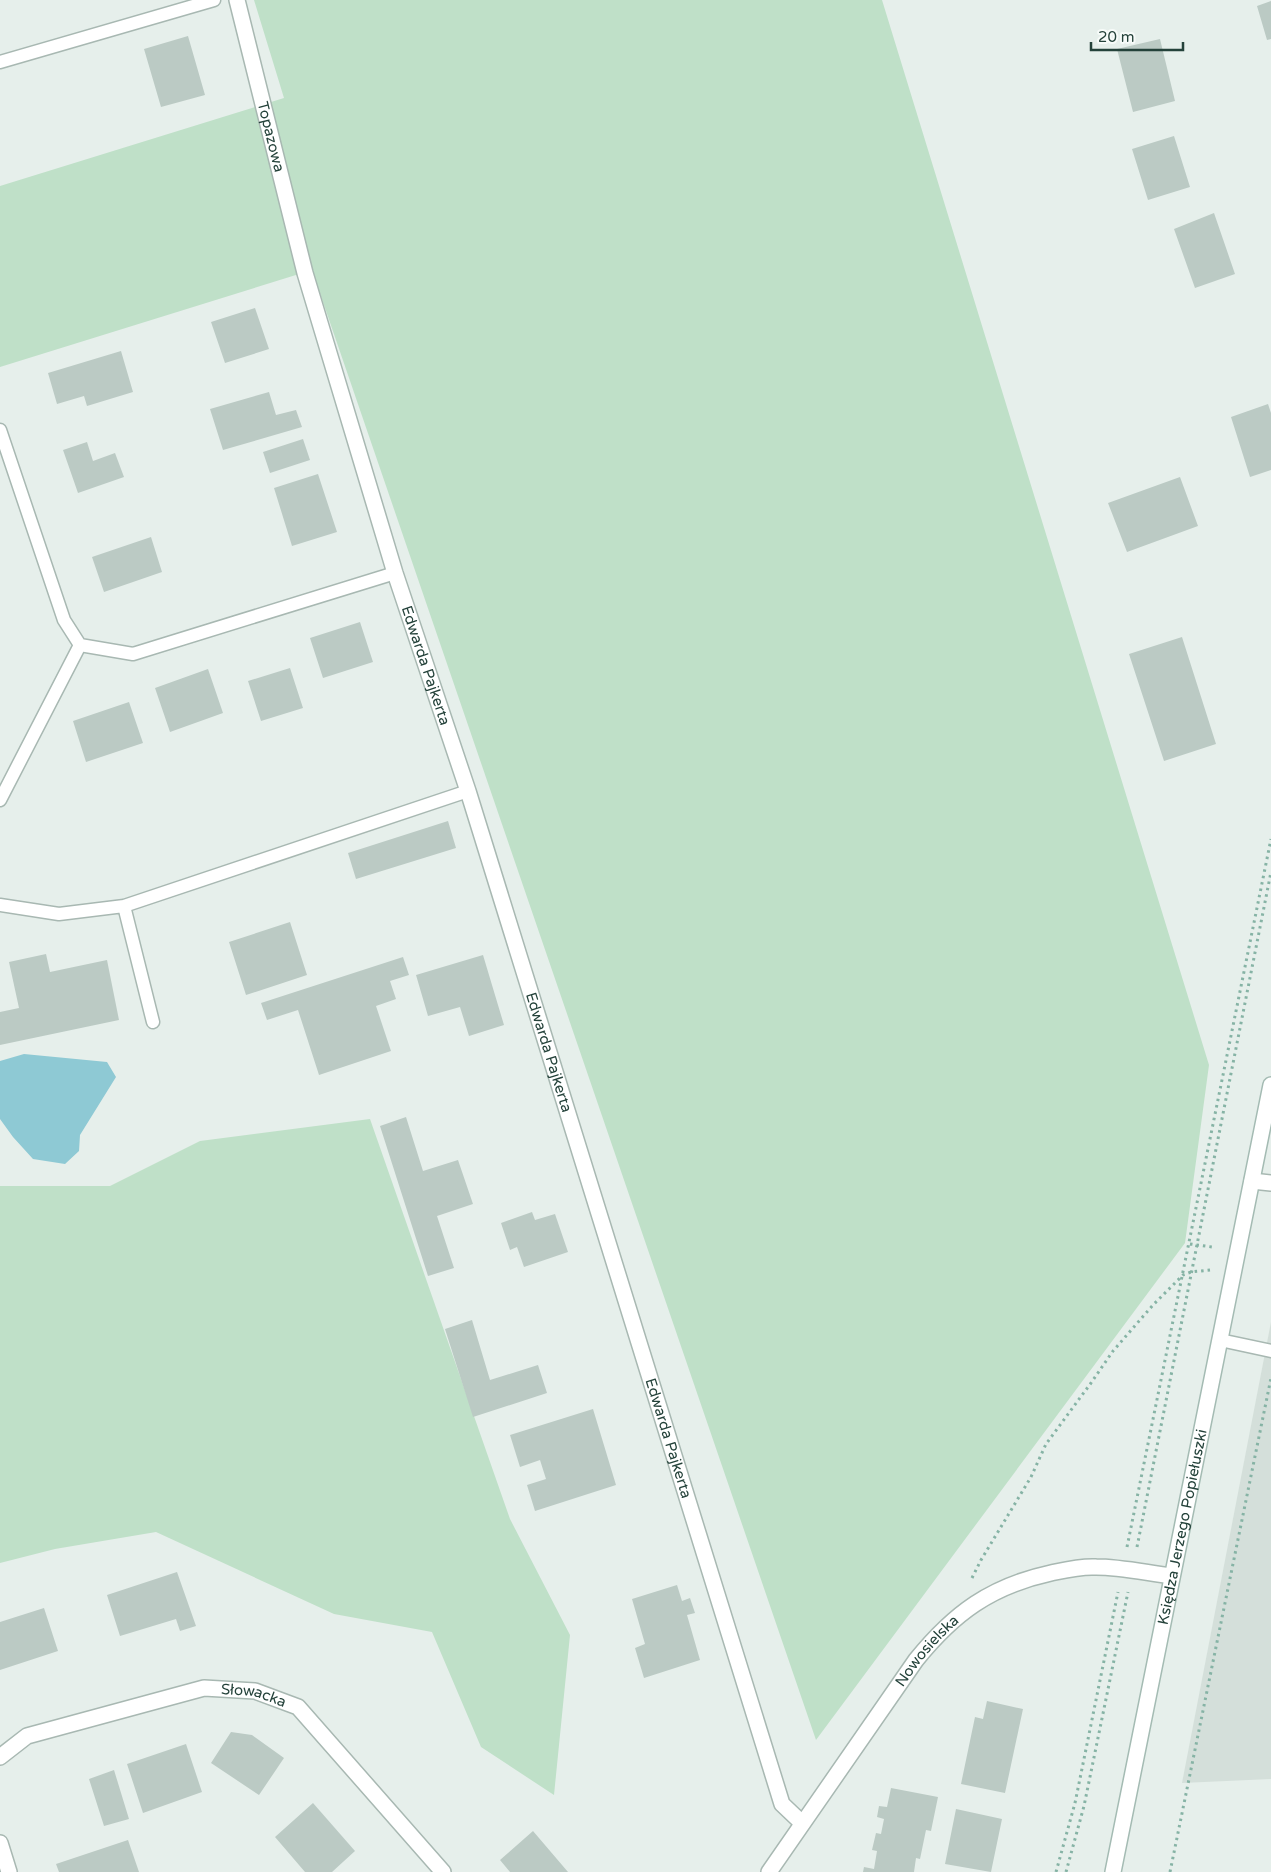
<svg xmlns="http://www.w3.org/2000/svg" width="1271" height="1872" viewBox="0 0 1271 1872" font-family="'Varela Round',sans-serif">
	<style>
		.built { fill: #d4dfda }
		.green { fill: #bfe0c8 }
		.water { fill: #8ec9d4 }
		.building { fill: #bbcac4 }
		.lines { fill: none; stroke-linecap: round; stroke-linejoin: round }
		.lane-casing { stroke: #a8b8b2; stroke-width: 15 }
		.street-casing { stroke: #a8b8b2; stroke-width: 18 }
		.secondary-casing { stroke: #a4bbb3; stroke-width: 18 }
		.path { stroke: #86b3a5; stroke-width: 3; stroke-dasharray: 2.5 4; stroke-linecap: butt }
		.lane { stroke: #fff; stroke-width: 12 }
		.street { stroke: #fff; stroke-width: 15 }
		.secondary { stroke: #fff; stroke-width: 15 }
		.labels { text-anchor: middle; dominant-baseline: central; stroke-width: 5; stroke-linejoin: round; paint-order: stroke }
		.street-label { font-size: 15px; fill: #24423a; stroke: #f7fbf9 }
	</style>
	<rect width="100%" height="100%" fill="#e6efeb"/>
	<path class="built" d="M1271,1322V1779L1182,1783Z"/>
	<path class="green" d="M254,0H882L1209,1065L1185,1243L816,1740L312,270L0,367V186L284,98Z
		M370,1119L510,1519L570,1635L554,1795L481,1747L432,1632L334,1614L156,1532L55,1549L0,1563V1186H110L200,1141Z"/>
	<path class="water" d="M24,1054L107,1062L116,1077L80,1135L79,1151L65,1164L33,1159L13,1137L0,1119V1061Z"/>
	<path class="building" d="M1271,1V39L1267,40L1257,6Z
		M188,36L205,95L161,107L144,49Z
		M1160,39L1175,101L1133,112L1117,49Z
		M1174,136L1190,187L1148,200L1132,149Z
		M1214,213L1235,274L1195,288L1174,229Z
		M255,308L269,349L225,363L211,322Z
		M121,351L133,392L87,406L84,396L57,404L48,373Z
		M269,392L276,415L296,410L302,427L223,450L210,409Z
		M1268,404L1271,413V470L1250,477L1231,417Z
		M303,439L310,460L270,473L263,452Z
		M87,442L93,461L115,453L124,477L78,493L63,450Z
		M318,474L337,532L292,546L274,488Z
		M1180,477L1198,526L1127,552L1108,503Z
		M151,537L162,572L104,592L92,557Z
		M360,622L373,662L323,678L310,638Z
		M1182,637L1216,744L1164,761L1129,654Z
		M290,668L303,708L261,721L248,681Z
		M208,669L223,713L170,732L155,688Z
		M129,702L143,743L86,762L73,721Z
		M448,821L456,848L356,879L348,853Z
		M290,922L307,975L246,995L229,942Z
		M46,954L50,972L107,960L119,1020L0,1045V1012L19,1008L9,962Z
		M483,955L504,1025L469,1036L460,1007L428,1016L416,975Z
		M403,957L409,975L390,981L396,999L376,1006L391,1051L319,1075L298,1010L267,1020L261,1003Z
		M406,1117L423,1171L458,1160L473,1204L437,1216L454,1268L428,1276L380,1126Z
		M532,1212L535,1220L555,1214L568,1252L524,1267L517,1247L510,1250L501,1223Z
		M472,1320L490,1380L538,1365L547,1393L473,1417L445,1329Z
		M593,1409L616,1485L535,1511L527,1485L546,1479L540,1460L520,1467L510,1435Z
		M177,1572L196,1626L180,1631L176,1619L120,1636L107,1595Z
		M677,1585L682,1601L690,1598L695,1613L687,1615L700,1660L644,1678L635,1648L645,1644L632,1599Z
		M44,1608L58,1651L0,1670V1622Z
		M987,1701L1023,1709L1005,1793L961,1784L975,1717L983,1719Z
		M231,1732L252,1735L284,1758L259,1795L211,1763Z
		M186,1744L202,1792L143,1813L127,1764Z
		M114,1770L129,1819L104,1826L89,1779Z
		M891,1788L938,1797L931,1831L926,1830L920,1859L916,1858L914,1872H863L864,1867L874,1869L877,1851L872,1850L876,1833L881,1834L884,1819L877,1817L879,1806L887,1807Z
		M313,1803L355,1851L332,1872H305L275,1837Z
		M956,1809L1002,1819L991,1872L945,1864Z
		M533,1831L568,1872H510L500,1860Z
		M128,1840L139,1872H59L56,1864Z"/>
	<g class="lines">
		<g class="lane-casing">
			<path id="lane" d="M0,62L214,0
				M0,430L64,620L80,645L133,654L395,573
				M0,800L80,645
				M0,905L59,914L124,906L468,791
				M124,906L153,1022
				M1220,1340L1271,1351"/>
		</g>
		<g class="street-casing">
			<g id="street">
				<path id="s1" d="M237,0L305,273L395,573L468,791L782,1804L802,1823"/>
				<path d="M1252,1181L1271,1183"/>
				<path id="s2" d="M0,1757L27,1736L204,1688L255,1691L298,1707L443,1872"/>
				<path d="M0,1843L9,1872"/>
				<path id="s3" d="M769,1872L916,1660C954,1613 991,1586 1051,1573C1065,1570 1081,1566 1096,1567C1121,1567 1147,1573 1172,1576"/>
			</g>
		</g>
		<g class="secondary-casing">
			<g id="secondary">
				<path id="s4" d="M1113,1872L1271,1085"/>
			</g>
		</g>
		<path class="path" d="M1190,1244L1212,1247L1214,1245
			M1127,1547L1271,839
			M1137,1547L1271,872
			M972,1578L981,1560L1031,1477L1046,1444L1091,1383L1113,1351L1153,1305L1183,1275L1191,1272L1210,1270
			M1056,1872L1075,1803L1118,1592
			M1066,1872L1084,1806L1128,1592
			M1170,1872L1271,1378"/>
		<use href="#lane" class="lane"/>
		<use href="#street" class="street"/>
		<use href="#secondary" class="secondary"/>
	</g>
	<g class="labels">
		<g class="street-label">
			<text stroke="none"><textPath href="#s1" startOffset="141">Topazowa</textPath></text>
			<text stroke="none"><textPath href="#s1" startOffset="692">Edwarda Pajkerta</textPath></text>
			<text stroke="none"><textPath href="#s1" startOffset="1098">Edwarda Pajkerta</textPath></text>
			<text stroke="none"><textPath href="#s1" startOffset="1502">Edwarda Pajkerta</textPath></text>
			<text stroke="none"><textPath href="#s4" startOffset="352">Księdza Jerzego Popiełuszki</textPath></text>
			<text stroke="none"><textPath href="#s3" startOffset="272">Nowosielska</textPath></text>
			<text stroke="none"><textPath href="#s2" startOffset="268">Słowacka</textPath></text>
		</g>
	</g>
	<path d="M1091 42v8h92v-8" fill="none" stroke="#24423a" stroke-width="2.5"/>
	<text x="1098" y="42" font-size="15" fill="#24423a" stroke="#f7fbf9" stroke-width="4" paint-order="stroke">20 m</text>
</svg>
